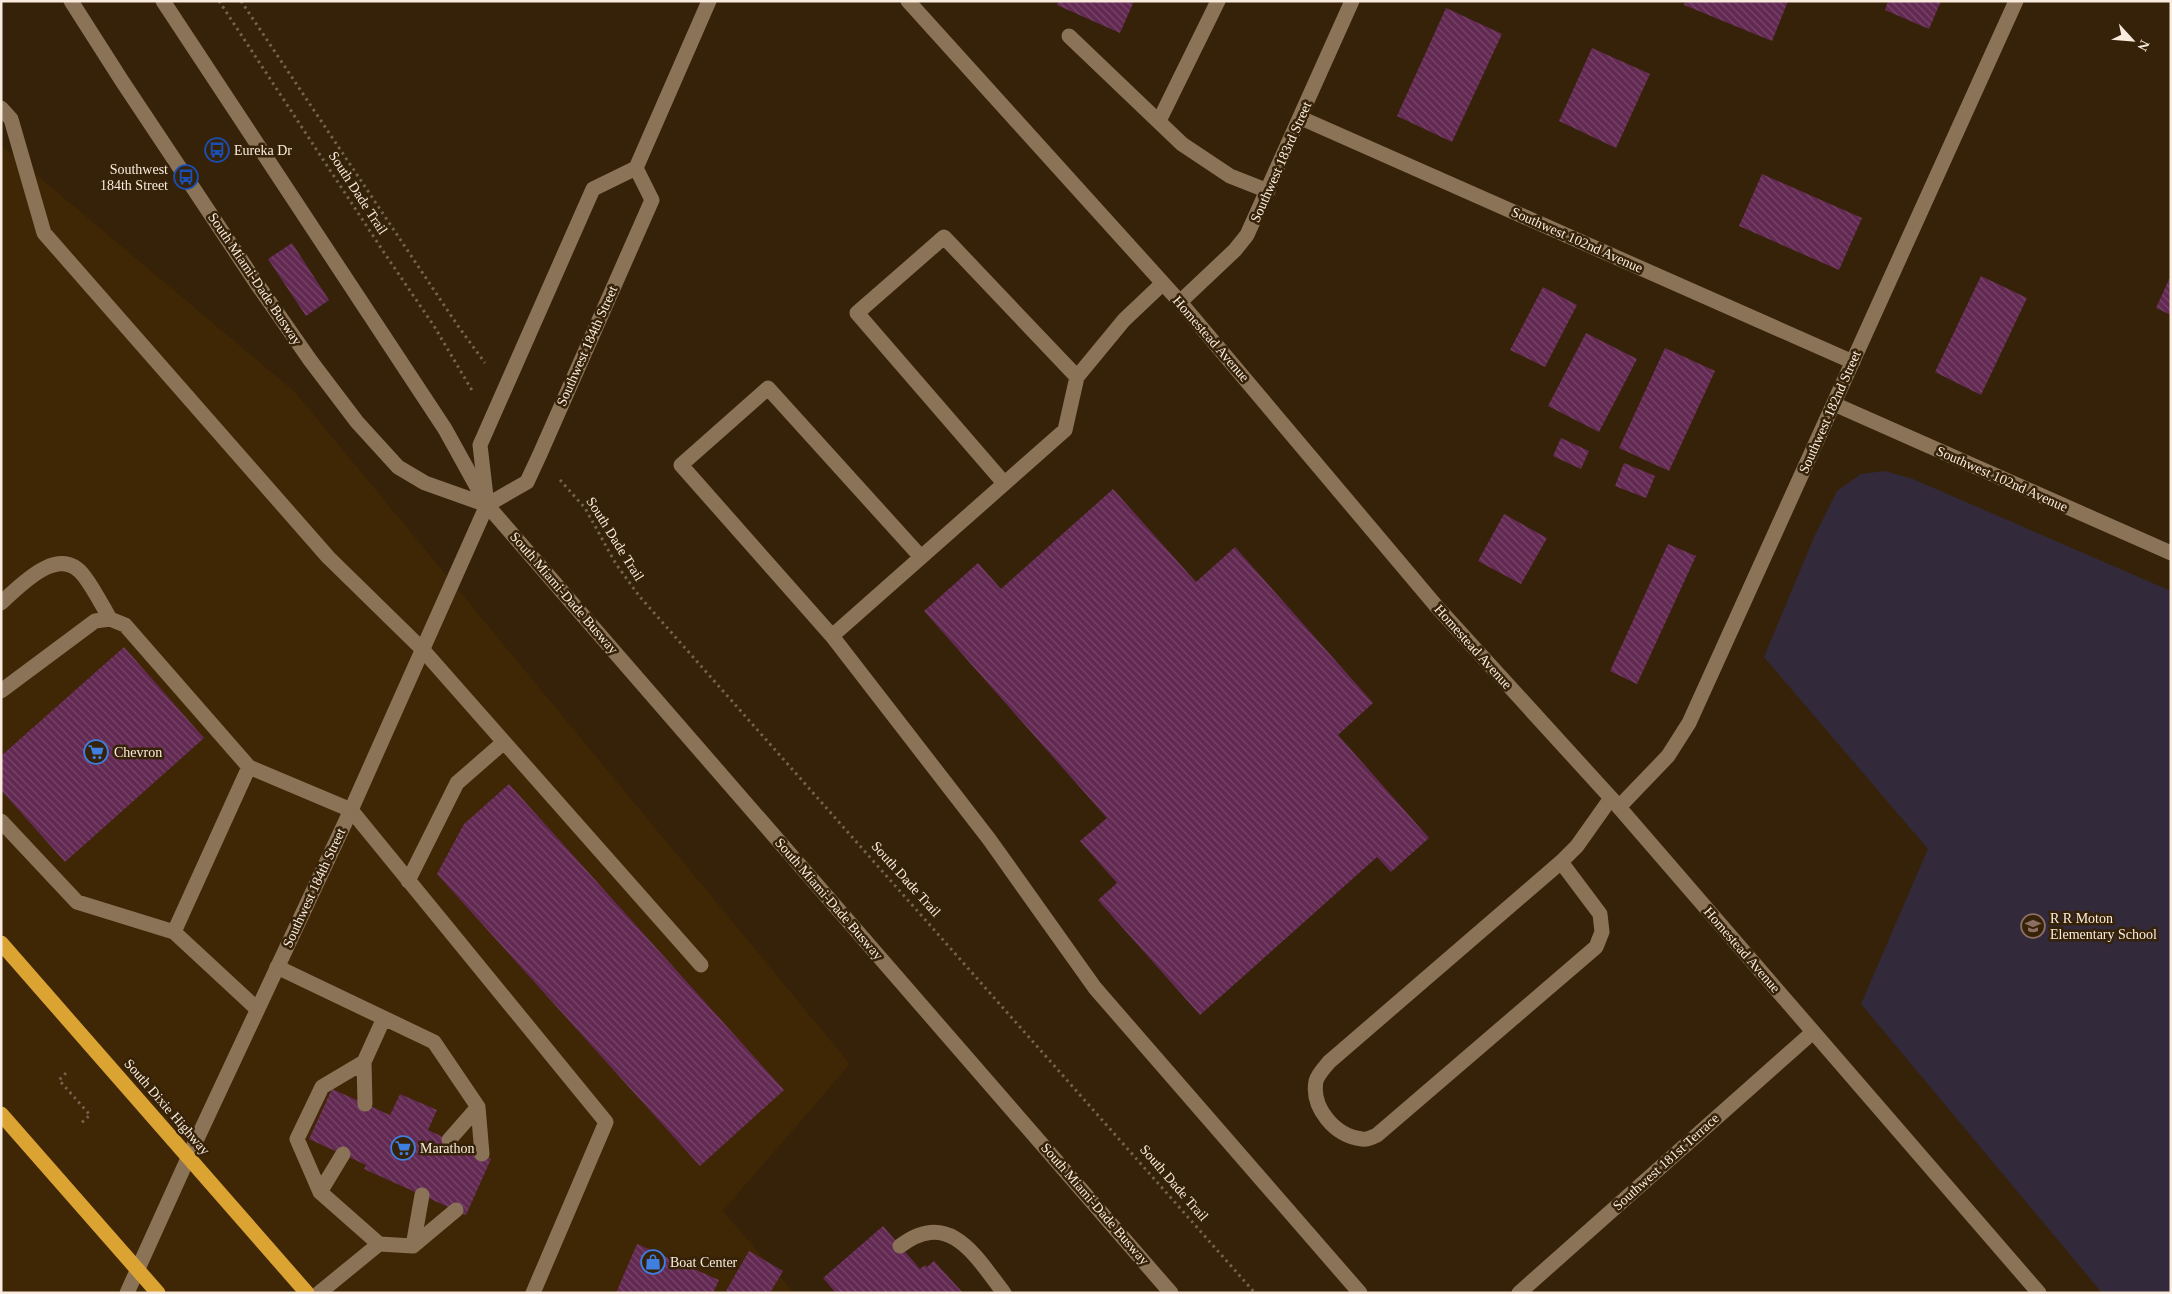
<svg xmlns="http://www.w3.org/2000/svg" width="2172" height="1294" viewBox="0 0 2172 1294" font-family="Georgia,serif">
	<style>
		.built { fill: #3f2604 }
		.education { fill: #322a3a }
		.building { fill: url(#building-back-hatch) }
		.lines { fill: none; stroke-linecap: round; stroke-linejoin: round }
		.path { stroke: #74624c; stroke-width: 3; stroke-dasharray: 2.5 4; stroke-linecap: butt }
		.lane { stroke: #8b7358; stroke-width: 15 }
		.street { stroke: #8b7358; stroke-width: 15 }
		.secondary { stroke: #8b7358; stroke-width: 15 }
		.highway { stroke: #daa332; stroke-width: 15 }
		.labels { text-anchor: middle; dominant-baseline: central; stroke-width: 5; stroke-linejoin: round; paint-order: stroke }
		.poi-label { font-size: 14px; fill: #f9ebdd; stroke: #362208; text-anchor: start }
		.street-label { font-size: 14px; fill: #f9ebdd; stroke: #362208 }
	</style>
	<defs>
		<pattern id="building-back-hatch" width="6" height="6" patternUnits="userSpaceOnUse" patternTransform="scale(1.25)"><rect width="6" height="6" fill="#622952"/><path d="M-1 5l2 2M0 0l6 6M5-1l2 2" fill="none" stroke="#79486a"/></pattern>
	</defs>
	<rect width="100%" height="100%" fill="#362208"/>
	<path class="built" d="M1,145L295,392L850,1064L723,1211L794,1293H1Z"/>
	<path class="education" d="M1885,471L1913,479L2171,591V1293H2102L1861,1004L1928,849L1764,657L1815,535L1837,491L1861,474Z"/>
	<path class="building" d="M1058,1H1134L1120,33L1057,5Z
		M1685,1H1788L1772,41L1684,5Z
		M1888,1H1941L1929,29L1885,10Z
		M1446,8L1502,34L1452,142L1397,116Z
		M1592,48L1650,74L1616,148L1559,121Z
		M1762,174L1862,218L1839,270L1739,226Z
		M292,243L329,300L306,316L268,259Z
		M2171,275V315L2156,308Z
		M1981,276L2027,298L1981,395L1935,372Z
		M1543,287L1577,305L1545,367L1510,350Z
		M1586,333L1637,359L1599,432L1548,406Z
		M1665,348L1715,371L1669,471L1619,448Z
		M1561,438L1589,451L1581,469L1553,456Z
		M1624,463L1655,476L1646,498L1615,486Z
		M1113,489L1196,582L1235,547L1373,703L1338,735L1429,838L1391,872L1377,857L1200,1015L1098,900L1117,883L1080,841L1107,818L924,611L978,563L1001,589Z
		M1504,514L1547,538L1521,584L1478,561Z
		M1668,544L1696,556L1637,684L1610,671Z
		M124,647L204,738L65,862L1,790V756Z
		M509,784L784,1090L700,1166L437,874L464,824Z
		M332,1089L390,1115L400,1094L437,1110L428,1130L491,1159L466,1215L364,1169L366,1165L309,1139Z
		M883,1226L920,1269L925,1265L927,1267L934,1261L963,1293H836L823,1278Z
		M637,1244L719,1280L713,1293H616Z
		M749,1251L783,1271L770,1293H730L726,1291Z"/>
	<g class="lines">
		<path class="path" d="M219,1L385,254L434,326L473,392
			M241,1L458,326L485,363
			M560,480L585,508L616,564L640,597L1255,1293
			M66,1073L59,1080L90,1115L79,1125"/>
		<path class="lane" d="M71,1L122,81L257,284L310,360L357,422L398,467L425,483L487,505
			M163,1L445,429L487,505L1171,1293
			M1069,36L1182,144L1230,176L1268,191
			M1,108L11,119L44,233L328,557L422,649L504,742L457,783L408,881
			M1159,121L1218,1
			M1162,284L1124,320L1077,377L1065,430L832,636L989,839L1095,988L1360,1293
			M1004,483L857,313L944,237L1077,377
			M1,603C21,585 59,543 84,576C94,589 102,605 110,619
			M832,636L681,465L768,388L920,556
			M1,691L95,621L110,619L125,625L249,767
			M504,742L701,965
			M1,821L77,902L174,932L257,1009
			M1561,862L1600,914L1602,932L1596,947L1377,1135C1373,1137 1367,1140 1362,1139C1335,1136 1311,1108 1316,1081C1318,1074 1325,1067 1329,1062L1561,862L1577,846L1611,798
			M174,932L249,767L351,810L606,1122L533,1293
			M277,967L434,1042L478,1107L482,1154
			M365,1104L364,1062L384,1018
			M449,1140L478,1107
			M343,1154L320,1192L379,1244
			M320,1192L297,1139L322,1087L364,1062
			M413,1246L422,1195
			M900,1246C950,1208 976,1257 1004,1293
			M319,1293L379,1244L413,1246L456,1210
			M1519,1293L1813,1032"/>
		<path class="street" d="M1301,118L1853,362
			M1180,302L1235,250L1247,235L1352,1
			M1834,404L2171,553
			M1619,807L1668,756L1689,723L2016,1"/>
		<path class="secondary" d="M908,1L1180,302L1437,607L1611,798L2039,1293
			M636,168L652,200L540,454L527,482L487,505L480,445L593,189L636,168L709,1
			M127,1293L189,1156L351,810L487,505"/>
		<path class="highway" d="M1,943L307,1293
			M1,1114L158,1293"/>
	</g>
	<defs>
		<g id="bus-ring" transform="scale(1.25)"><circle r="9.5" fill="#362208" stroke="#1a4fb4" stroke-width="1.5"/><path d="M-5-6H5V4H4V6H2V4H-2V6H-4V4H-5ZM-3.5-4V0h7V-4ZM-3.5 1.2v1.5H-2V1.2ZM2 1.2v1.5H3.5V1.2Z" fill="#1a4fb4"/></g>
		<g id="supermarket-ring" transform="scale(1.25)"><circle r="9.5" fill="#362208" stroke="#3f7fe0" stroke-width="1.5"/><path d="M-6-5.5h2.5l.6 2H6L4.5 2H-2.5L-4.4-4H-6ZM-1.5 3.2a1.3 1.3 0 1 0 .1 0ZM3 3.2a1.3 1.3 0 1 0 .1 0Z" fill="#3f7fe0"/></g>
		<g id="school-ring" transform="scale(1.25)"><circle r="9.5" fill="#362208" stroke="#8d6e63" stroke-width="1.5"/><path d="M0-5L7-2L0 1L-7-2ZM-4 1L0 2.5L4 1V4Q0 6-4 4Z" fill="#8d6e63"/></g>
		<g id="shop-ring" transform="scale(1.25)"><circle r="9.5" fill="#362208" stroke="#3f7fe0" stroke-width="1.5"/><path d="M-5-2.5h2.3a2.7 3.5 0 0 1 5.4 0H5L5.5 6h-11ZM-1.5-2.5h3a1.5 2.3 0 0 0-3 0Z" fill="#3f7fe0"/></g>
	</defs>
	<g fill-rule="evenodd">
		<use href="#bus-ring" x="217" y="150"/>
		<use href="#bus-ring" x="186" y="177"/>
		<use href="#supermarket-ring" x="96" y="752"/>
		<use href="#school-ring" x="2033" y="926"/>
		<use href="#supermarket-ring" x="403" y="1148"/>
		<use href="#shop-ring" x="653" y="1262"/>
	</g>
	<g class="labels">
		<g class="poi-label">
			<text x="234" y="150">Eureka Dr</text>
			<text x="168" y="169" text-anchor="end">Southwest<tspan x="168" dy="16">184th Street</tspan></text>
			<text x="114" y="752">Chevron</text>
			<text x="2050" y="918">R R Moton<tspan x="2050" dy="16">Elementary School</tspan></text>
			<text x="420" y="1148">Marathon</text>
			<text x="670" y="1262">Boat Center</text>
		</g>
		<g class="street-label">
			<text transform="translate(1281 162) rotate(-66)">Southwest 183rd Street</text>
			<text transform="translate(358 193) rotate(57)">South Dade Trail</text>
			<text transform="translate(1577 240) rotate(24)">Southwest 102nd Avenue</text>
			<text transform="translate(255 279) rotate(56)">South Miami-Dade Busway</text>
			<text transform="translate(1211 339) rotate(49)">Homestead Avenue</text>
			<text transform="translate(587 346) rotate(-66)">Southwest 184th Street</text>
			<text transform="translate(1830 412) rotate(-66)">Southwest 182nd Street</text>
			<text transform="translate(2002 479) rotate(24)">Southwest 102nd Avenue</text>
			<text transform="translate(615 539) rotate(58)">South Dade Trail</text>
			<text transform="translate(564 593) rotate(49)">South Miami-Dade Busway</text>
			<text transform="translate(1473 647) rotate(48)">Homestead Avenue</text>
			<text transform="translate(906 879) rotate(48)">South Dade Trail</text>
			<text transform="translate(314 888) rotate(-65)">Southwest 184th Street</text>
			<text transform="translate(829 899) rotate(49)">South Miami-Dade Busway</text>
			<text transform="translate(1742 950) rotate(49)">Homestead Avenue</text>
			<text transform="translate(167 1107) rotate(49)">South Dixie Highway</text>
			<text transform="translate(1666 1162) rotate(-42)">Southwest 181st Terrace</text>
			<text transform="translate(1174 1183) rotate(49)">South Dade Trail</text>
			<text transform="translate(1095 1204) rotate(49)">South Miami-Dade Busway</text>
		</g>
	</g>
	<rect width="2172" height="1294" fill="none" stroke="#f9ebdd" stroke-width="5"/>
	<g transform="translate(2132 40) rotate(116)" stroke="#362208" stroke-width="4" paint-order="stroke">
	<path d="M0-4L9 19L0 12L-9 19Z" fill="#f9ebdd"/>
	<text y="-8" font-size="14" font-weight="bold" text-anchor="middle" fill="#f9ebdd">N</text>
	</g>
</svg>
